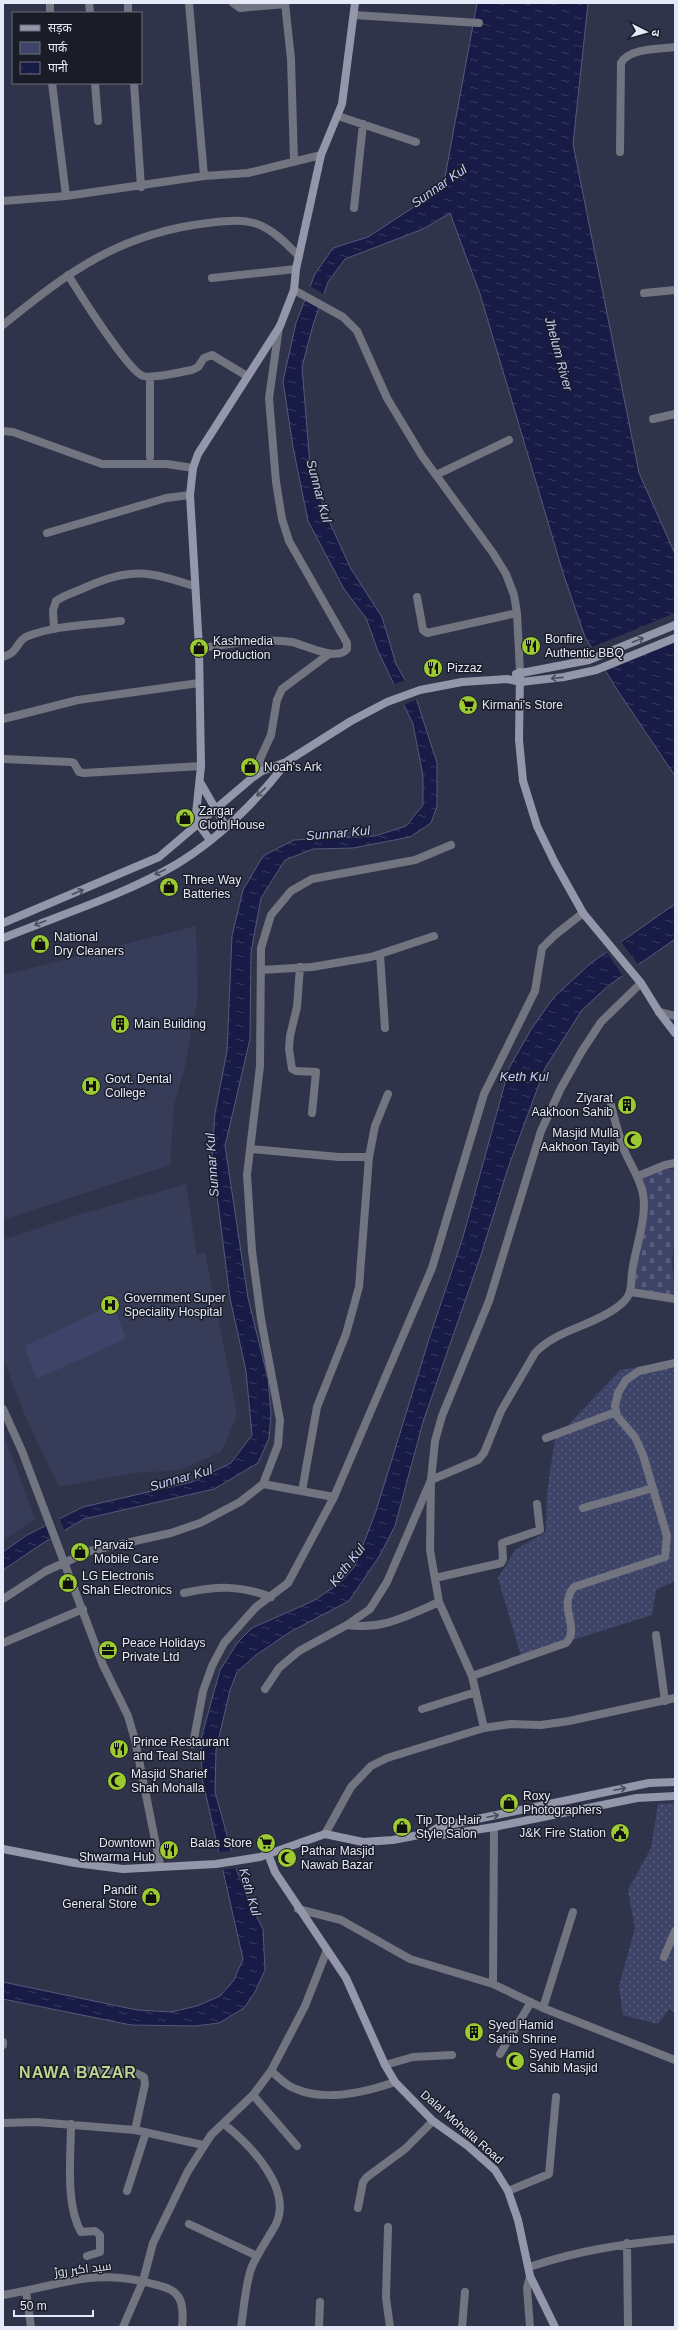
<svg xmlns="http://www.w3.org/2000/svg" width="678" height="2330" viewBox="0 0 678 2330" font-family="Helvetica,Cairo,'Noto Sans Devanagari',sans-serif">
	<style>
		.built { fill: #373c59 }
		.grass { fill: url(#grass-dots) }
		.cemetery { fill: url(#cemetery-stones) }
		.park { fill: #3d4468 }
		.water { fill: url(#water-ripples); stroke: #55597b }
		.pier { fill: #30344a }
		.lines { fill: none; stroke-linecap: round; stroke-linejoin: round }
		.street { stroke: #727480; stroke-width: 8 }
		.secondary { stroke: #9397a9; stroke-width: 8 }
		.oneway { stroke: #4a4e5b }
		.labels { text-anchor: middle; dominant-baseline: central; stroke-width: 3; stroke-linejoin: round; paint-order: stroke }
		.poi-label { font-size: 12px; fill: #e6e9f8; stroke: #1a1d27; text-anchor: start }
		.street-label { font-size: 12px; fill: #e6e9f8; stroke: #1a1d27 }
		.water-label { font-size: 13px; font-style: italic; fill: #c5cffd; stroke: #1a1d27 }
		.district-label { font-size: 16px; font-weight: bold; letter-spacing: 1px; fill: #bbd68e; stroke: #1a1d27 }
	</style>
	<defs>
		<pattern id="grass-dots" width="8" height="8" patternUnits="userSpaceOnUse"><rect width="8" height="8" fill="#3d4468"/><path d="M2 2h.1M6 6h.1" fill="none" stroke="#595f7e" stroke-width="1.8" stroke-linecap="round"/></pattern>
		<pattern id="cemetery-stones" width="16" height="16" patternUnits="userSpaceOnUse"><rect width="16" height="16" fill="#3d4468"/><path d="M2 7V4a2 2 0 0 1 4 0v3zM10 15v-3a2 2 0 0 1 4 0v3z" fill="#595f7e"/></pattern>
		<pattern id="water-ripples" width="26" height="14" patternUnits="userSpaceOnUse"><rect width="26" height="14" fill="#171b45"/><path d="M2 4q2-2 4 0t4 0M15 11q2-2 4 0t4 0" fill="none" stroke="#393c61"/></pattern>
	</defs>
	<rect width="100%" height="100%" fill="#30344a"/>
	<path class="built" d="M196,926L198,996L185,1066L174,1106L170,1165L3,1220V975Z
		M186,1184L197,1255L205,1252L237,1414L229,1435L221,1452L179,1470L134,1473L59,1487L26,1418L3,1358V1240L81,1214Z
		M3,1432L35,1519L3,1541Z"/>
	<path class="grass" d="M645,1366L675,1369V1581L656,1590L652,1615L521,1656L498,1578L515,1550L546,1532L547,1492L555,1439L620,1370Z
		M675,1803V2013L669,2009L658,2024L623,2015L619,1986L635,1928L628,1890L651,1848L658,1804Z"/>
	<path class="cemetery" d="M661,1169H675V1231L672,1263L675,1293L670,1295L633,1290L644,1221L641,1177Z"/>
	<path class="park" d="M113,1304L126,1339L36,1379L25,1346Z"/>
	<path class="water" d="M477,3H588L573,144L639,473L675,554V776L616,688L585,637L564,576L480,294L450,213L423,229L345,259L328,282L313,325L302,367L310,465L325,512L351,569L382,617L396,664L417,701L437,763V806L431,823L410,837L353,848L313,849L285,860L261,898L251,952L250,1039L225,1146L248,1298L268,1379L271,1414L269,1438L258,1463L214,1489L84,1519L43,1543L3,1570V1552L27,1535L83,1507L192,1482L231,1463L252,1435L246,1371L230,1298L212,1155L215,1113L227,1051L232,936L243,890L263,856L294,840L375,836L406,826L423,805V776L413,724L378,651L366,618L344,589L308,521L293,447L283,381L296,323L315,274L333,248L368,237L443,188Z
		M675,904V939L608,986L582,1010L545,1068L508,1168L481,1255L423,1422L395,1526L380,1555L349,1601L290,1632L256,1655L237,1672L230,1690L216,1750L215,1792L237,1871L250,1904L263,1929L265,1970L255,1992L244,2008L219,2023L195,2026L131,2025L3,1999V1982L137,2010L171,2012L197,2006L220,1996L234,1980L243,1959L202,1778L201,1739L220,1670L238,1642L252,1628L313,1601L340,1583L355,1566L376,1511L429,1339L463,1237L509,1068L532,1028L554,997L591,963Z"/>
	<path class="pier" d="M308,285L325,295L321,307L304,297Z
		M675,613V642L604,672L590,648Z
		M407,680L418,699L403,705L393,684Z
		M619,939L640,967L624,978L605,950Z
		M59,1517L65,1532L51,1540L45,1524Z
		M233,1851L238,1868L221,1870L218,1852Z"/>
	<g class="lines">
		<path class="street" d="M50,3V13
			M89,3L90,13
			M128,3V13
			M189,3L204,176
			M233,3L240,8L285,4
			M285,3L291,59L294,162
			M354,15L479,23
			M52,83L66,196
			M95,83L98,121
			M134,83L141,187
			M338,116L416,142
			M620,152L621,63C629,48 659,49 675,47
			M3,201L66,196L204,176L248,173L321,155
			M354,208L363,124
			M68,275C78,291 129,372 143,376C154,379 180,372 192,370L198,367L204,358L212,355L247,376
			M212,278L296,269
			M294,290L343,317L357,331L387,398L422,456L493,553L506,574L514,595L517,613L520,672
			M644,293L675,290
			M3,325C69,271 121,233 208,223C225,221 245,218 262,226C277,233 287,245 299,256
			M150,377V457
			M653,419L675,414
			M3,431L13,432L102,464H167L193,468
			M436,475L509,440
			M47,533L166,498L190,495
			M417,597L423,630L427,633L517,613
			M54,629L53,610L56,601C64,595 75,592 84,588C130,567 148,571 194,586
			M199,648C229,645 263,637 292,642C305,645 337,662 347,649V643L289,541L282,519L276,482L269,398L279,327
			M3,657C20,652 16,640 28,636C57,625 90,625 121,621
			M3,719L78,700L199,683
			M3,759L71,762L74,763L79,772L84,773L201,766
			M262,771L260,759L271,735L277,700L282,689L329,654
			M380,955L385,1028
			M300,967L297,1007L290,1036L289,1049L292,1069L296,1071L316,1072L312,1113
			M261,970L312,967L371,957L434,936
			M659,1012L675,1016
			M251,1149L339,1157H369
			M638,1176L665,1165L675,1163
			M631,1292L675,1299
			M3,1409L22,1451L103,1665L128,1716L135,1740L160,1865
			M546,1438L616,1412
			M263,1484L334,1497
			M302,1491L317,1407L346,1334L359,1287L369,1157L375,1126L388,1094
			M583,1508L653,1488
			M435,1578L501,1563L503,1559L502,1543L540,1530L537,1504
			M184,1593C217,1586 239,1585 271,1597
			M3,1599L46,1571L90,1551L171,1533L200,1523L240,1502L263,1484L278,1445L280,1420L261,1319L252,1251L247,1175L260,1066L261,948L271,915L291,891L312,879L415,860L451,845
			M347,1625C383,1630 407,1616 439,1602
			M656,1635L665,1701
			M3,1643L83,1609
			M472,1676L566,1643C581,1627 557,1608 574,1587L665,1557L667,1536L643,1455L635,1437L617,1416L615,1406L618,1393L626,1380L639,1371L675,1363
			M265,1689L279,1668L299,1651L347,1625L370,1609L387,1582L431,1480L478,1460L484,1453L501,1411L535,1353C554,1331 592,1326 616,1308C636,1294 629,1286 633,1266C637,1243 647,1216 643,1194C640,1178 631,1166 625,1152C619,1137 615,1121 611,1105
			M422,1709L476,1692
			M484,1728L472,1676L439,1602L430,1550L431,1480L435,1441L442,1416L489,1301L541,1131L561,1088L582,1051L601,1022L641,983
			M193,1744L203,1691L212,1666L224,1643L256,1607L288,1583L334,1497L432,1268L484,1094L535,991L542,948L555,935L583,913
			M325,1834L351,1787L371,1766L387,1758L484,1728L511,1724L541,1725L569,1721L675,1698
			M298,1909L341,1920L410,1959L493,1984L543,2008L675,2060
			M664,1957L675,1931
			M493,1984L494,1827
			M543,2008L573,1912
			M3,2045V2042
			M500,2054L531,2002
			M385,2065L413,2057L452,2055
			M78,2070L136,2073L144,2077L145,2084L135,2130
			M271,2071C279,2077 286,2086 296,2089C326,2102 366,2092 395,2082
			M253,2095L297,2146
			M3,2123L36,2122L135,2130L203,2145
			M71,2124C71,2155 65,2204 81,2232L95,2231L100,2235V2252L87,2256
			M224,2124C249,2144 293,2188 276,2224C268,2239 257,2253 251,2269C245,2287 244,2308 241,2327
			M127,2191L146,2132
			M508,2191L549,2174L556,2097
			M358,2208L363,2182L367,2177L405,2149L433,2121
			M189,2224L257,2256
			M388,2227L386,2298L390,2327
			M627,2243L628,2327
			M529,2267C580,2250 622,2244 675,2239
			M530,2276L527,2288L530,2327
			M26,2291L31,2327
			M3,2295C58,2286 96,2267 153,2284C161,2286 172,2288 177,2295C184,2303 183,2317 182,2327
			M123,2327L143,2281L153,2243L188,2171L211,2135L253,2095L271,2071L305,2006L327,1950
			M319,2327L320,2302
			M462,2327L465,2292"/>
		<path class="secondary" d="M520,672L519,740L523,781L537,826L555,863L583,913L641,983L659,1012L675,1033
			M516,674L589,660L675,625
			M200,782L226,827
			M210,840L199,825L196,814L201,766L199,648L190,495L193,468L198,454L280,326L294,290L296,269L321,155L342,104L355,3
			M3,923L159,857L252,778L262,771L286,762L351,721L387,702L420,690L462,682L507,679L521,682L564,677L596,670L675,638
			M3,938C60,915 124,895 177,864C218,839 257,801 286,763
			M429,1833L439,1827L649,1783L675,1782
			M3,1849L75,1863L123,1869L216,1864L260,1857L325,1834L363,1842L393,1840L429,1833L442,1835L494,1827L637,1798L675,1796
			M268,1854L275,1872L346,1978L385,2065L395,2082L433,2121L468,2146L495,2170L508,2191L518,2220L530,2276L555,2327"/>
	</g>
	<defs><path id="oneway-shaft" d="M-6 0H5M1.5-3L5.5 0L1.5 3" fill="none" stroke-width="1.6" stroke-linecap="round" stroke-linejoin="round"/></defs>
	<g class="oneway">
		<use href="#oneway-shaft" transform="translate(638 640) rotate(-22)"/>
		<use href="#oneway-shaft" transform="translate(557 678) rotate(174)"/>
		<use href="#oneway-shaft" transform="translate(261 792) rotate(136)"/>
		<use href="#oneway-shaft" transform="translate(160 872) rotate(155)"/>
		<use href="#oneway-shaft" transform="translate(78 892) rotate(-23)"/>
		<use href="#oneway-shaft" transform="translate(40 923) rotate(158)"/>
		<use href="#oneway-shaft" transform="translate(620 1789) rotate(-12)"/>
		<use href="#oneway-shaft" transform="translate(493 1816) rotate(-12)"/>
	</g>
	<defs>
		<g id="restaurant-disc" transform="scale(1)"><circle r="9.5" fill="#9cca31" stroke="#1a1d27"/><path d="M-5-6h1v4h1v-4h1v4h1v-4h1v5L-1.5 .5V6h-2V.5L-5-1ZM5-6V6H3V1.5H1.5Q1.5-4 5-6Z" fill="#111"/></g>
		<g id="shop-disc" transform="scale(1)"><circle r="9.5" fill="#9cca31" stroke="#1a1d27"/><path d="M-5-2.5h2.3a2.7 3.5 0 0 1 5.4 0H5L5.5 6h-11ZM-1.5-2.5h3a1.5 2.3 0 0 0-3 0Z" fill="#111"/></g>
		<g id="supermarket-disc" transform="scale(1)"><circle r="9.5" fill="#9cca31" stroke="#1a1d27"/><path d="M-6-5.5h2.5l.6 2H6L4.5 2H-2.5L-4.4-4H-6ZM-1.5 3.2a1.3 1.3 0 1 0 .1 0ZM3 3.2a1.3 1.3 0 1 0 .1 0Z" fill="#111"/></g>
		<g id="building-disc" transform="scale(1)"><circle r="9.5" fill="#9cca31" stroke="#1a1d27"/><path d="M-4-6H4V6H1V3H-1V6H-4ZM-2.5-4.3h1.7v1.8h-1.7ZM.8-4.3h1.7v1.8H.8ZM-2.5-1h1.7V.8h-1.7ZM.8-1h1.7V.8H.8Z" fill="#111"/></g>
		<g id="hospital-disc" transform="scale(1)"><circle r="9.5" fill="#9cca31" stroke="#1a1d27"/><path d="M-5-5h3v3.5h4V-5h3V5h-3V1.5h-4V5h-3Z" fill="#111"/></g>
		<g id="mosque-disc" transform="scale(1)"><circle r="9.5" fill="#9cca31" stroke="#1a1d27"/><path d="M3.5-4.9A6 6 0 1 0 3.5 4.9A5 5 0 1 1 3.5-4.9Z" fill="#111"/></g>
		<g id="office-disc" transform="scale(1)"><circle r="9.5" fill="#9cca31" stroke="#1a1d27"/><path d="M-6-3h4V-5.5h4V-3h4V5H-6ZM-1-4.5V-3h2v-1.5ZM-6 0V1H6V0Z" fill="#111"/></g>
		<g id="civic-disc" transform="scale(1)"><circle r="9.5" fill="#9cca31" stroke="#1a1d27"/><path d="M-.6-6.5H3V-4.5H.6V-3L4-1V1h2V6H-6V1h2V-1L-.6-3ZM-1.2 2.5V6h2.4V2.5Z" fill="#111"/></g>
	</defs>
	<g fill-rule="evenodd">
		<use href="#restaurant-disc" x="531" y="646"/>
		<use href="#shop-disc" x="199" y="648"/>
		<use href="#restaurant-disc" x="433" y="668"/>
		<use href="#supermarket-disc" x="468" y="705"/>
		<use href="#shop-disc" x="250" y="767"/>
		<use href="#shop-disc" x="185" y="818"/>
		<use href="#shop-disc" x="169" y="887"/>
		<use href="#shop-disc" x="40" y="944"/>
		<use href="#building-disc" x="120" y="1024"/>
		<use href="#hospital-disc" x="91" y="1086"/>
		<use href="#building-disc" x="627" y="1105"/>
		<use href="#mosque-disc" x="633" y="1140"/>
		<use href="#hospital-disc" x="110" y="1305"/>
		<use href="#shop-disc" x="80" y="1552"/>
		<use href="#shop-disc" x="68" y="1583"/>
		<use href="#office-disc" x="108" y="1650"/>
		<use href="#restaurant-disc" x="119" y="1749"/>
		<use href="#mosque-disc" x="117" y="1781"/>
		<use href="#shop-disc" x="509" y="1803"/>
		<use href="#shop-disc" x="402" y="1827"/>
		<use href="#civic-disc" x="620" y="1833"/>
		<use href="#supermarket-disc" x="266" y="1843"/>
		<use href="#restaurant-disc" x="169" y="1850"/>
		<use href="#mosque-disc" x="287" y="1858"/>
		<use href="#shop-disc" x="151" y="1897"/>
		<use href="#building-disc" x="474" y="2032"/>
		<use href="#mosque-disc" x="515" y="2061"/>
	</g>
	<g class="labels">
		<g class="poi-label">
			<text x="545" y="639">Bonfire<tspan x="545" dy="14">Authentic BBQ</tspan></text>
			<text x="213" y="641">Kashmedia<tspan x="213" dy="14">Production</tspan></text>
			<text x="447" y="668">Pizzaz</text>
			<text x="482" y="705">Kirmani's Store</text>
			<text x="264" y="767">Noah's Ark</text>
			<text x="199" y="811">Zargar<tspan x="199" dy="14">Cloth House</tspan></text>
			<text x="183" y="880">Three Way<tspan x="183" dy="14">Batteries</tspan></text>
			<text x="54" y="937">National<tspan x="54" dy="14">Dry Cleaners</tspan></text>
			<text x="134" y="1024">Main Building</text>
			<text x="105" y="1079">Govt. Dental<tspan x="105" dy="14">College</tspan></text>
			<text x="613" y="1098" text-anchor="end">Ziyarat<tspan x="613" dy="14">Aakhoon Sahib</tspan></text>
			<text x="619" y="1133" text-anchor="end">Masjid Mulla<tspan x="619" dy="14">Aakhoon Tayib</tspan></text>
			<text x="124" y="1298">Government Super<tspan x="124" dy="14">Speciality Hospital</tspan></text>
			<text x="94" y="1545">Parvaiz<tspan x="94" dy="14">Mobile Care</tspan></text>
			<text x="82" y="1576">LG Electronis<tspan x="82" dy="14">Shah Electronics</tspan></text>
			<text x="122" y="1643">Peace Holidays<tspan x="122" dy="14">Private Ltd</tspan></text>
			<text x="133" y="1742">Prince Restaurant<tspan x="133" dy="14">and Teal Stall</tspan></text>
			<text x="131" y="1774">Masjid Sharief<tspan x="131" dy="14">Shah Mohalla</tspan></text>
			<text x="523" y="1796">Roxy<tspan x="523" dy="14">Photographers</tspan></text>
			<text x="416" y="1820">Tip Top Hair<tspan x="416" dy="14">Style Salon</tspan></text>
			<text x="606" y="1833" text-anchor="end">J&amp;K Fire Station</text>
			<text x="155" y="1843" text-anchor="end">Downtown<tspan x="155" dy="14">Shwarma Hub</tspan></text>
			<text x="252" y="1843" text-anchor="end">Balas Store</text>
			<text x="301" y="1851">Pathar Masjid<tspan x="301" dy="14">Nawab Bazar</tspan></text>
			<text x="137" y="1890" text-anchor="end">Pandit<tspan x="137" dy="14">General Store</tspan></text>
			<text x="488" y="2025">Syed Hamid<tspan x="488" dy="14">Sahib Shrine</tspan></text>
			<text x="529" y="2054">Syed Hamid<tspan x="529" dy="14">Sahib Masjid</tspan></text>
		</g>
		<g class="street-label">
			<text transform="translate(462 2127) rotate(41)">Dalal Mohalla Road</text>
			<text transform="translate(83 2269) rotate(-7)">سید اکبر روڑ</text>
		</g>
		<g class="water-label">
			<text transform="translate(439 186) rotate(-35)">Sunnar Kul</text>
			<text transform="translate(559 354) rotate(75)">Jhelum River</text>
			<text transform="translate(319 491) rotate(75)">Sunnar Kul</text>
			<text transform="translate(338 833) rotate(-5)">Sunnar Kul</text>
			<text x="524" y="1076">Keth Kul</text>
			<text transform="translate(212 1165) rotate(-94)">Sunnar Kul</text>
			<text transform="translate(181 1478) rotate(-16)">Sunnar Kul</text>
			<text transform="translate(347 1565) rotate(-52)">Keth Kul</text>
			<text transform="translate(250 1892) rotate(74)">Keth Kul</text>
		</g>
		<g class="district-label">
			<text x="78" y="2072">NAWA BAZAR</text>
		</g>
	</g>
	<rect width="678" height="2330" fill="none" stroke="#e6e9f8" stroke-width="8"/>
	<rect x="12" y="12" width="130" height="72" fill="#1a1d27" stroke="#6c6f7b"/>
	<rect x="20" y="25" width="20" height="6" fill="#9397a9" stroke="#6c6f7b"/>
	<text x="48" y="32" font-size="12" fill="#e6e9f8">सड़क</text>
	<rect x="20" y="42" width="20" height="12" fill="#3d4468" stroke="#6c6f7b"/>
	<text x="48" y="52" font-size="12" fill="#e6e9f8">पार्क</text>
	<rect x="20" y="62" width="20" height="12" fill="url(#water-ripples)" stroke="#6c6f7b"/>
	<text x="48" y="72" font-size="12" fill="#e6e9f8">पानी</text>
	<g transform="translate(646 32) rotate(96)" stroke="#1a1d27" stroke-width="3" paint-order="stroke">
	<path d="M0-3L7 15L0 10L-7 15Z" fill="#e6e9f8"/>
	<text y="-6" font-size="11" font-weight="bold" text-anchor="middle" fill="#e6e9f8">उ</text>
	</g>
	<path d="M14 2310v6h79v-6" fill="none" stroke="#e6e9f8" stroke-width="2"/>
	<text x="20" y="2310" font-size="12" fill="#e6e9f8" stroke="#1a1d27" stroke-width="3" paint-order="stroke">50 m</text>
</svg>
